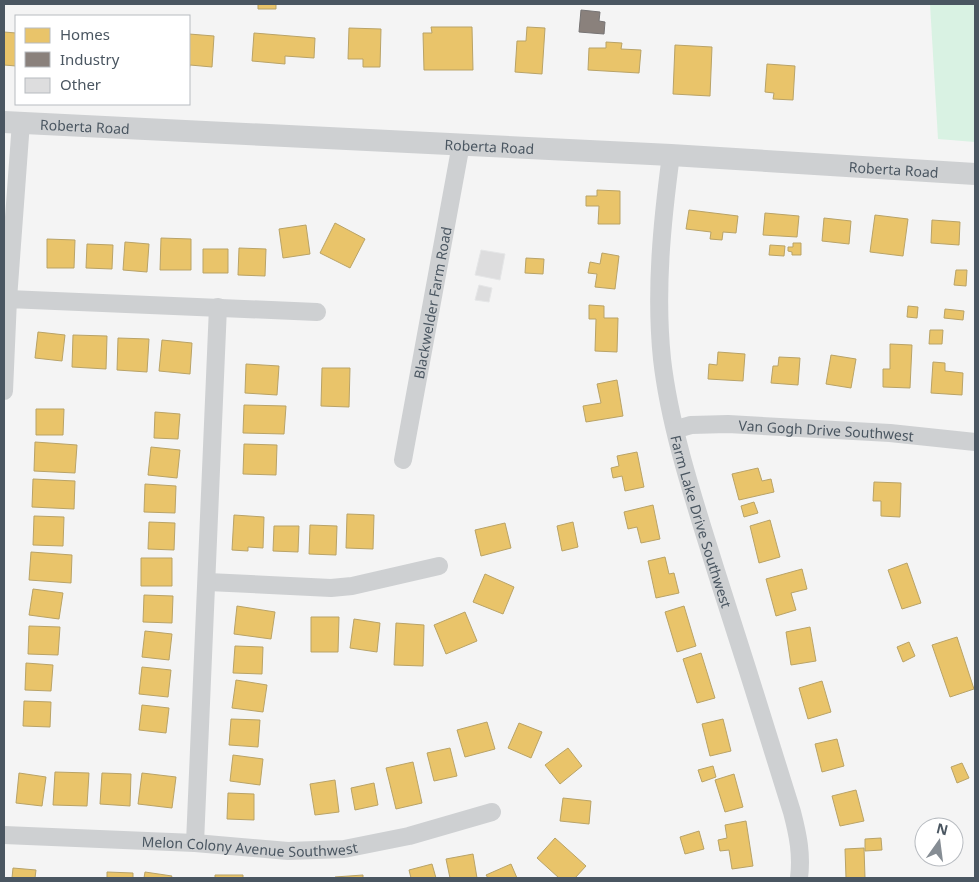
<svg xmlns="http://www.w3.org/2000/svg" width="979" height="882" viewBox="0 0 979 882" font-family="'Noto Sans',sans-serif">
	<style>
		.green { fill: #d9f2e3 }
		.homes { fill: #e9c46a; stroke: #b9a367 }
		.industry { fill: #8a817c; stroke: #777474 }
		.building { fill: #ddddde; stroke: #e5e6e7 }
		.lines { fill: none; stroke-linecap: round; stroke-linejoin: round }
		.minor { stroke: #ced0d2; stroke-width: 18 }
		.tertiary { stroke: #ced0d2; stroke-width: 22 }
		.labels { text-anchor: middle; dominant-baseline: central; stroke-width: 5; stroke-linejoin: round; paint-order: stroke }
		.street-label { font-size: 14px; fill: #4a5661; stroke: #fff }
	</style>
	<rect width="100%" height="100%" fill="#f4f4f4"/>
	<path class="green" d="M930,4H975V142L938,139Z"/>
	<path class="homes" d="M258,4H276V9H258Z
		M431,27H472L473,70H424L423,33H432Z
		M527,27L545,28L542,74L515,72L517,41H526Z
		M349,28L381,29L380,67H363V59H348Z
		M4,32L16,33V66L4,65Z
		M254,33L315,38L314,58L285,56V64L252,61Z
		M189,34L214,36L212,67L190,65L189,71Z
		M606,42L622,43L621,49L641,50L639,73L588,70L589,48H606Z
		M675,45L712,47L710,96L673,94Z
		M767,64L795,66L793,100L773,99L774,93L765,92Z
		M597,190L620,191V224H598L599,206H586V196H597Z
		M689,210L738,216L736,233L723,232L722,240L710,239L711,232L686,229Z
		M765,213L799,216L797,237L763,235Z
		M875,215L908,219L903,256L870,252Z
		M824,218L851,221L849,244L822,241Z
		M932,220L960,222L959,245L931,243Z
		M335,223L365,239L350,268L320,253Z
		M306,225L310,254L283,258L279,229Z
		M161,238L191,239V270H160Z
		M47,239L75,240L74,268H47Z
		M125,242L149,244L147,272L123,270Z
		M793,243H801V255H792V252L788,251V247H793Z
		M87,244L113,245L112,269L86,268Z
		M770,245L785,246L784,256L769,255Z
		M239,248L266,249L265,276L238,275Z
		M203,249H228V273H203Z
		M602,253L619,256L615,289L595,287L597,274L588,273L590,262L600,264Z
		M526,258L544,259L543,274L525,273Z
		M956,270H967L966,286L954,285Z
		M589,305L604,306V318H618L617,352L595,351L596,319H589Z
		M908,306L918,307L917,318L907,317Z
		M945,309L964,311L963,320L944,318Z
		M930,330H943L942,344H929Z
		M38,332L65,335L62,361L35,358Z
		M73,335L107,336L106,369L72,367Z
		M118,338L149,339L147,372L117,370Z
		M162,340L192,343L190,374L159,371Z
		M890,344L912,345L910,388L883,387V369H890Z
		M718,352L745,354L743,381L708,379L709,364L717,365Z
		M831,355L856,359L851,388L826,384Z
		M779,357L800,358L798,385L771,383L773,366H778Z
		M933,362L945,363V371L963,373L962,395L931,393Z
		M246,364L279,366L277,395L245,393Z
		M322,368H350L349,407L321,406Z
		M617,380L623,416L586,422L583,406L601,403L597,384Z
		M244,405L286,406L284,434L243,433Z
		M36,409H64L63,435H36Z
		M155,412L180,414L178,439L154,438Z
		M35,442L77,445L75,473L34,471Z
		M244,444L277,445L276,475L243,474Z
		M151,447L180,450L177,478L148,475Z
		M637,452L644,487L625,491L622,476L613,478L611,468L619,466L617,456Z
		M758,468L762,481L771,479L774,492L739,500L732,474Z
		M33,479L75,481L74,509L32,507Z
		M874,482L901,483L900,517L881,516V501H873Z
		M145,484L176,486L175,513L144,512Z
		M754,502L758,513L744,517L741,506Z
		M653,505L660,539L641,543L637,527L628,529L624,512Z
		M347,514L374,515L373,549L346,548Z
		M234,515L264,517L263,548L248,547V551L232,550Z
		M34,516L64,517L63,546L33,545Z
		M770,520L780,557L759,563L750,526Z
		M149,522L175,523L174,550L148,549Z
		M573,522L578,547L562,551L557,526Z
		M505,523L511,548L481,556L475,530Z
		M310,525L337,526L336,555L309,554Z
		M274,526H299L298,552L273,551Z
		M31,552L72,555L71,583L29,580Z
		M665,557L669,574L674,573L679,593L656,598L648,561Z
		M141,558H172V586H141Z
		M907,563L921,603L902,609L888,570Z
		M802,569L807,589L791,593L796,610L776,616L766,579Z
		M485,574L514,587L503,614L473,602Z
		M33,589L63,593L59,619L29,615Z
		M144,595L173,596L172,623L143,622Z
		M237,606L275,612L271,639L234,634Z
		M684,606L696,646L677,652L665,612Z
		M465,612L477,641L446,654L434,625Z
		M311,617H339L338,652H311Z
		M354,619L380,623L377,652L350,648Z
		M396,623L424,625L423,666L394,665Z
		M29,626L60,627L58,655L28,654Z
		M810,627L816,661L791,665L786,632Z
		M145,631L172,634L169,660L142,657Z
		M957,637L974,689L950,697L932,645Z
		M909,642L915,656L903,662L897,647Z
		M235,646L263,647L262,674L233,673Z
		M701,653L715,698L697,703L683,659Z
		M26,663L53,665L51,691L25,690Z
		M142,667L171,670L168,697L139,694Z
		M236,680L267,685L263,712L232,708Z
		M822,681L831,712L808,719L799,688Z
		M24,701L51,702L50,727L23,726Z
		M142,705L169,708L166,733L139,730Z
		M231,719L260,720L258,747L229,745Z
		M723,719L731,751L710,756L702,724Z
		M487,722L495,749L465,757L457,730Z
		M519,723L542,732L531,758L508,748Z
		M837,739L844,766L822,772L815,744Z
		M450,748L457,776L434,781L427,753Z
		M568,748L582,766L560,784L545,765Z
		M233,755L263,759L260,785L230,781Z
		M413,762L422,803L396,809L386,768Z
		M962,763L969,778L957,783L951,767Z
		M713,766L716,777L702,782L698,770Z
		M55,772L89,773L87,806L53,805Z
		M19,773L46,777L42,806L16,803Z
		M102,773L131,774L130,806L100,804Z
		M142,773L176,777L172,808L138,804Z
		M734,774L743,807L725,812L715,780Z
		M335,780L339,812L315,815L310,784Z
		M374,783L378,805L355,810L351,788Z
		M856,790L864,821L840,826L832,796Z
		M228,793L254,794V820L227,819Z
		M563,798L591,801L589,824L560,821Z
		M746,821L753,866L732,869L729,850L720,851L718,840L727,838L725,825Z
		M699,831L704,849L685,854L680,837Z
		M555,838L586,866L575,878H559L537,858Z
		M881,838L882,850L865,851V839Z
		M864,848L865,878H846L845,849Z
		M473,854L477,878H450L446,859Z
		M432,864L436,878H411L409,870Z
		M511,864L517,878H488L486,875Z
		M13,868L36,870L35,878H12Z
		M107,872L133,873V878H107Z
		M145,872L172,876L171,878H144Z
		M215,875H243V878H215Z
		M363,875V878H336L335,877Z"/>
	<path class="industry" d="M581,10L600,12L599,21L605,22L604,34L579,32Z"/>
	<path class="building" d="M481,250L505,254L500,280L475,275Z
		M479,285L492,288L489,302L475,300Z"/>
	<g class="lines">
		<g class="minor">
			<path id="s1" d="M671,155C662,222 655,291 662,359C670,429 695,503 716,571C742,651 767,732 792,812C798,835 802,855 799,878"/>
			<path d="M4,299H8L21,122"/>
			<path d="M4,391L8,299L317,312"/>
			<path id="s2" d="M677,429L691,425L728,424L890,433L975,442"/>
			<path id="s3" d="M403,460L461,144"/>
			<path d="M208,582L331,588L352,586L439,566"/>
			<path id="s4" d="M4,835L195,843L288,851L344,849L409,836L492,812"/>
			<path d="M195,843L218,307"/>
		</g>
		<path class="tertiary" id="s5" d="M4,122L671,155L975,174"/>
	</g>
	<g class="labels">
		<g class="street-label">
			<text stroke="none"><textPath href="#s5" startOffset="81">Roberta Road</textPath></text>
			<text stroke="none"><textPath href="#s5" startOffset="486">Roberta Road</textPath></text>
			<text stroke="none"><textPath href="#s5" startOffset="891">Roberta Road</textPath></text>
			<text stroke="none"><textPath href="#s3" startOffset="160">Blackwelder Farm Road</textPath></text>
			<text stroke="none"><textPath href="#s2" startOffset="150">Van Gogh Drive Southwest</textPath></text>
			<text stroke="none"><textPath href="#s1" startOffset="372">Farm Lake Drive Southwest</textPath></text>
			<text stroke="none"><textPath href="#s4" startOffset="246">Melon Colony Avenue Southwest</textPath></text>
		</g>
	</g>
	<rect width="979" height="882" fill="none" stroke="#4a5661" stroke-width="10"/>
	<rect x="15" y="15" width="175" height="90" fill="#ffffff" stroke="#b7bbc0"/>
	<rect x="25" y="28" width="25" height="15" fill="#e9c46a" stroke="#b7bbc0"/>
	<text x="60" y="40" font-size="15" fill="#4a5661">Homes</text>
	<rect x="25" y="52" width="25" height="15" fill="#8a817c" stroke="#b7bbc0"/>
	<text x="60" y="65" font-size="15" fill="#4a5661">Industry</text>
	<rect x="25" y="78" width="25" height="15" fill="#ddddde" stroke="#b7bbc0"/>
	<text x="60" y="90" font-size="15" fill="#4a5661">Other</text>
	<g transform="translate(939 842) rotate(14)"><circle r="24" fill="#ffffff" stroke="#b7bbc0"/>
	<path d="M0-4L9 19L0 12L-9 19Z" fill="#868d94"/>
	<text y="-8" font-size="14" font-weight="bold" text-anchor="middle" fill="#4a5661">N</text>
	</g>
</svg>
